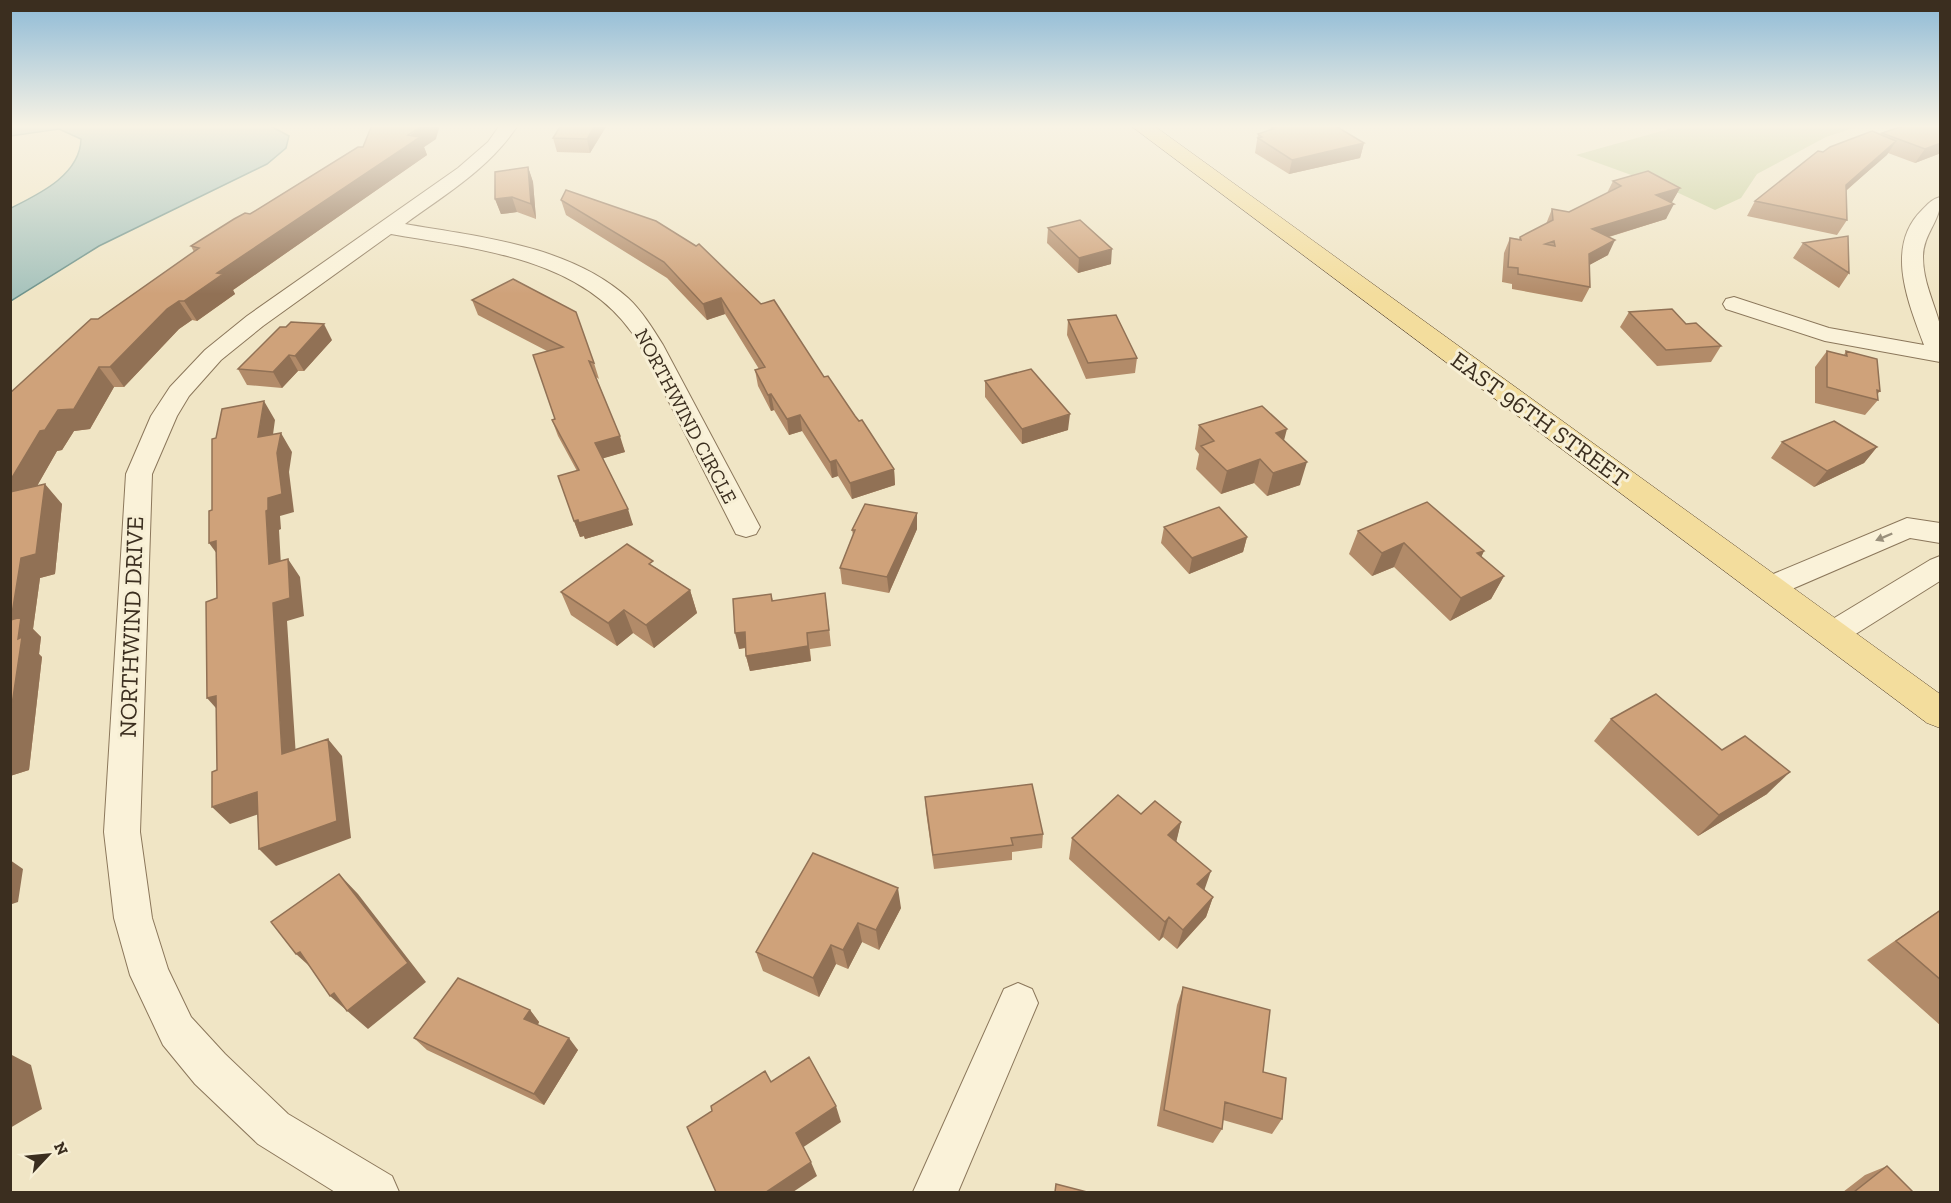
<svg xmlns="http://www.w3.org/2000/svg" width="1951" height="1203" viewBox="0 0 1951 1203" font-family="'Zilla Slab',serif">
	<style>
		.green { fill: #c5ce99 }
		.water { fill: #a7c3bc; stroke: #6d928b; stroke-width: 1.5 }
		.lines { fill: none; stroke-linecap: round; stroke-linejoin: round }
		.street-casing { stroke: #8b775b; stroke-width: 2 }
		.primary-casing { stroke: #59452f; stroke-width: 1 }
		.street { fill: #faf2d9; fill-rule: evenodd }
		.primary { fill: #f3dd9d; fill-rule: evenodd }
		.wall { fill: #b28b69 }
		.shaded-wall { fill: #917155 }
		.building { fill: #cfa27a; stroke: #917155; stroke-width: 1.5; fill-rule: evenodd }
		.oneway { fill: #9a907c }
		.labels { text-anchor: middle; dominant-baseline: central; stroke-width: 6; stroke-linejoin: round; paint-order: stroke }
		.far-street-label { font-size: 20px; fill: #3b2e1f; stroke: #f7efd5 }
		.street-label { font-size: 24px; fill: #3b2e1f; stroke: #f7efd5 }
	</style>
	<rect width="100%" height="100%" fill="#f0e5c5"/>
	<path class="green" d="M1683,125H1862L1826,137L1757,174L1741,198L1715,210L1670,189L1576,155Z"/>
	<path class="water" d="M11,125H269L289,136L286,148L267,164L99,246L11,301V208C39,194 80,175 81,139L59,129L11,136Z"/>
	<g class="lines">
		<g class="street-casing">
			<path id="street" d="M500,125H518C490,168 446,194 405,224C479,237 569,245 628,298C642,311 653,329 663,345L760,527L756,534L746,537L736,534L640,345C589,258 481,250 391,234L263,326L221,360L189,396L177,416L152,474L140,832L152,918L168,969L191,1017L225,1054L288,1114L392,1176L399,1192H335L258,1144L195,1084L163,1045L130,975L114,918L104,832L126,474L151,416L170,387L205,350L247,316L458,168L488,142Z
				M1940,197C1943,219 1923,233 1923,257C1923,282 1934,302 1940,325C1943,336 1940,350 1940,362L1825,341L1726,309L1723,304L1726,299L1734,297L1829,328L1924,345C1909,304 1884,247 1922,210C1928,204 1932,199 1940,197Z
				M1907,518L1940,523V543L1910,538L1769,599L1759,596L1754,588L1759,580Z
				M1940,556V581L1843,642L1832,646L1821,642L1817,634L1821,626L1930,560Z
				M1018,983L1032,989L1038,1003L958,1192H913L1004,989Z"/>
		</g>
		<g class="primary-casing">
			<path id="primary" d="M1130,125H1153L1940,694V728L1927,723Z"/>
		</g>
		<use href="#street" class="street"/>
		<use href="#primary" class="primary"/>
	</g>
	<path class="wall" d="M607,125L590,153L557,152L553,138Z
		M1941,125V153L1915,163L1888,153L1846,191L1847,220L1837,235L1747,216L1755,201L1823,152L1880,134L1882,133Z
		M1271,128L1364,143L1360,158L1289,174L1255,153L1258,134L1270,130Z
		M436,139L424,147L427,155L233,290L235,294L197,321L192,320L179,329L124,387H114L90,429L74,431L62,450L57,451L37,486L62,504L55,574L40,578L33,629L41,637L39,654L42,657L29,770L10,776V393L98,319L194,252L191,246L250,214L363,147Z
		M528,167L533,182L536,219L517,212L501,214L495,199Z
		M1613,181L1680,188L1672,202L1671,203L1666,219L1609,237L1608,255L1589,265L1590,287L1582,302L1512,289V284L1502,282L1504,253L1510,238L1519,239L1520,237L1546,224L1552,209L1569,212L1607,193Z
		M561,200L656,221L824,377L855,416L894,469L895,485L852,499L838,476L832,478L802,431L789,435L774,410L771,411L758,386L755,370L759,369L725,314L707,320L667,278L566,215Z
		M1048,228L1111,264L1078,273L1047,243Z
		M1803,243L1849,273L1839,288L1793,258Z
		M472,300L594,363L599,379L596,377L625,452L603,458L633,525L585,539L584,536L580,537L574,521L577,471L558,436L552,420L555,419L547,351L478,315Z
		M1629,312L1721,346L1711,362L1657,366L1620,327Z
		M1068,320L1137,358L1135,373L1086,379L1067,335Z
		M332,340L304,371H298L282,388L247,385L238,369Z
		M1827,351L1844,355L1846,351L1880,391L1877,395L1878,400L1865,415L1815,403V367Z
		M985,381L1068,430L1022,444L985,397Z
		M1199,425L1284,440L1300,485L1267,496L1254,483L1221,494L1196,469L1199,454L1195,449Z
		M1782,442L1877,447L1864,463L1814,487L1771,458Z
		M917,513V529L889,593L842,584L840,568L853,535L852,530Z
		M1164,527L1247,537L1243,552L1189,574L1161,543Z
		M1358,531L1484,551L1481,557L1504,576L1491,599L1450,621L1394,567L1372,576L1349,554Z
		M655,567L690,590L697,613L654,648L633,633L617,646L571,615L561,592Z
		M771,594L773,601L827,609L831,646L810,649L811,661L750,671L746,656V648L739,649Z
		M1611,719L1767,794L1698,836L1594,741Z
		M925,797L1043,834L1042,848L1012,852V860L934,869L926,812Z
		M1141,814L1181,822L1176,841L1205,890L1213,897L1206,917L1177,949L1163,937L1159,941L1069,859L1072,838Z
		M901,908L879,950L862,942L848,969L836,964L819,997L763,971L756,952Z
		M1941,909V1026L1867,960Z
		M1183,987L1263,1072L1282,1119L1272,1134L1223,1120L1222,1129L1213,1143L1157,1126L1177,1005Z
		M530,1010L539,1022L538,1025L578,1050L544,1105L427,1050L414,1038Z
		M1887,1166L1913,1192H1843L1865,1175Z"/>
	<path class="shaded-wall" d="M424,125H440L436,139L424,147L427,155L233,290L235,294L197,321L184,301L217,273Z
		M595,125H607L590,153L587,139Z
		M1896,141L1887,155L1836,199L1846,185Z
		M1364,143L1360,158L1289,174L1292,160Z
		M1941,143V153L1915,163L1925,149Z
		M528,167L533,182L536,219L531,204Z
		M1680,188L1672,202L1648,209L1656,195Z
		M512,197L517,212L501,214L495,199Z
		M1674,204L1666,219L1585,244L1592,229Z
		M1615,240L1608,255L1582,269L1589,254Z
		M1112,249L1111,264L1078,273L1079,258Z
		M721,298L725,314L707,320L703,304Z
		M179,301L192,320L179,329L124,387L110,367L167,309Z
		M324,324L332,340L304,371L295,356Z
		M289,355L298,371L282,388L273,372Z
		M99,367L114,387L90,429L74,431L62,450L57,451L21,514L10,503V481L40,431Z
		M771,394L774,410L771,411L768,395Z
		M264,401L275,420L270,456L258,437Z
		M1070,414L1068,430L1022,444V429Z
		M800,415L802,431L789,435L787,419Z
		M1287,429L1281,452L1276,433Z
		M281,433L292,452L289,472L294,512L280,516L281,529L279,530L282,583L269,564L266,511L268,498Z
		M620,436L625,452L601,459L595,443Z
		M1877,447L1864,463L1814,487L1827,471Z
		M1260,459L1254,483L1221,494L1227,471Z
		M836,460L838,476L832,478L830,462Z
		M1307,462L1300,485L1267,496L1273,473Z
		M894,469L895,485L852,499L850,483Z
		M45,484L62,504L55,574L40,578L33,629L41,637L39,654L42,657L29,770L10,776V718L18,639L11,620L21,558Z
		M628,509L633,525L585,539L584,536L580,537L574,521Z
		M917,513V529L889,593L887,577Z
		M1247,537L1243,552L1189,574L1192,558Z
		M216,541L223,562L209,543Z
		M1404,543L1394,567L1372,576L1382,553Z
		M1484,551L1473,574L1477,553Z
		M288,559L300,577L304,616L287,621L297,772L282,754L273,603Z
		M1504,576L1491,599L1450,621L1461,598Z
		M690,590L697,613L654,648L646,625Z
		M624,610L633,633L617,646L608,623Z
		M745,632L748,647L739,649L735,633Z
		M807,633L811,661L750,671L746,656Z
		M216,696L223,716L207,698Z
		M328,739L342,756L351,838L276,866L259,849Z
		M1790,772L1767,794L1698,836L1719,815Z
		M257,792L273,809L230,824L212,807Z
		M1181,822L1176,843L1168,835Z
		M10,860L23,869L18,902L12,904L10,917Z
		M1211,871L1204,891L1197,884Z
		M339,874L358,894L426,982L368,1029L330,996Z
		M898,888L901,908L879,950L876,930Z
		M1213,897L1206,917L1177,949L1183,930Z
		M1169,917L1163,937L1159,941L1165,922Z
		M858,923L862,942L848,969L843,950Z
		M831,945L836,964L819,997L813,978Z
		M300,952L317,973L296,954Z
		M530,1010L539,1022L534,1031L524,1019Z
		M569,1038L578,1050L544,1105L534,1094Z
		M10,1054L31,1065L42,1109L10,1128Z
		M836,1106L841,1122L802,1148L796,1133Z
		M811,1162L817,1176L793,1192H766Z"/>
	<path class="building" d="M372,125H424L408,135L420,137L217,273L223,274L184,301H179L167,309L110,367H99L74,409L58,410L45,430L40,431L10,481V393L91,319H98L199,248L191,246L234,219L245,213L250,214L358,147H363Z
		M561,125H595L587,139L553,138Z
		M1282,125H1334L1364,143L1292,160L1258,138L1262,137L1258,134L1273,129L1271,128Z
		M1906,125H1941V143L1925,149L1882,133Z
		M1872,131L1896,141L1846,185L1847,220L1755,201L1818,151L1823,152L1830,147Z
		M528,167L531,204L512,197L495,199V172Z
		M1648,171L1680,188L1656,195L1674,204L1592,229L1615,240L1589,254L1590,287L1518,274V268L1508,267L1510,238L1521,240L1520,237L1553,220L1552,209L1569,212L1621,186L1613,181ZM1554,241L1555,246L1545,244Z
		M566,190L656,221L696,246L699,244L761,304L774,300L824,377L828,376L855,416L859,421L862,420L894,469L850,483L836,460L830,462L800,415L787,419L771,394L768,395L755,370L765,367L721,298L703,304L664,262L561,200Z
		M1080,220L1112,249L1079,258L1048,228Z
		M1848,236L1849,273L1803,243Z
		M513,279L576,312L594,363L589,361L620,436L595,443L628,509L579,523L578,520L574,521L558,476L579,470L552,420L555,419L533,355L563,347L472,300Z
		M1672,309L1686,324L1696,323L1721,346L1666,350L1629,312Z
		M1116,315L1137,358L1088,363L1068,320Z
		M291,322L324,324L295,356L289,355L273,372L238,369L280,327H286Z
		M1827,351L1847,356L1846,351L1877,359L1880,391L1877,390L1878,400L1827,387Z
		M1031,369L1070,414L1022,429L985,381Z
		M264,401L258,437L281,433L277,453L282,494L268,498V510L266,511L269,564L288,559L290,598L273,603L282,754L328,739L337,821L259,849L257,792L212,807V772L217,770L216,696L207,698L206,602L217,598L216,541L209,543V511L212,510V439L216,438L222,409Z
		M1262,406L1287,429L1276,433L1307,462L1273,473L1260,459L1227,471L1201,446L1214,441L1199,425Z
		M1834,421L1877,447L1827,471L1782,442Z
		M45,484L36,554L21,558L11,620L21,617L18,639L22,637L10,718V492Z
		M1427,502L1484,551L1477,553L1504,576L1461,598L1404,543L1382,553L1358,531Z
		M865,504L917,513L887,577L840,568L855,530H852Z
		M1219,507L1247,537L1192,558L1164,527Z
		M627,544L653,561L649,564L690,590L646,625L624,610L608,623L561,592Z
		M825,593L829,630L807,633L808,646L746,656L745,632L735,633L733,599L771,594L772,601Z
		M1656,694L1722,750L1745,736L1790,772L1719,815L1611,719Z
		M1032,784L1043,834L1011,838L1013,845L933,855L925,797Z
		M1118,795L1141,814L1155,801L1181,822L1168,835L1211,871L1197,884L1213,897L1183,930L1169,917L1165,922L1072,838Z
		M813,853L898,888L876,930L858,923L843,950L831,945L813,978L756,952Z
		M339,874L408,963L347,1011L334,993L330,996L300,952L296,954L271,922Z
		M1941,910V980L1896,941Z
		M458,978L530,1010L524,1019L569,1038L534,1094L414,1038Z
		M1183,987L1270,1010L1263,1072L1286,1078L1282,1119L1225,1102L1222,1129L1164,1110Z
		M809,1057L836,1106L796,1133L811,1162L766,1192H716L687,1127L712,1111L711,1106L765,1071L771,1082Z
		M1887,1166L1913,1192H1854Z
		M1056,1184L1087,1192H1055Z"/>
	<defs><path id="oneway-solid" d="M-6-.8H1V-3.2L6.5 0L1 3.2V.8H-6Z" transform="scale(1.5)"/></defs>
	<use class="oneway" href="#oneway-solid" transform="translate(1884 537) rotate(157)"/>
	<linearGradient id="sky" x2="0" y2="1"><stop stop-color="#8ebad6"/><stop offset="0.43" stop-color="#f8f3e5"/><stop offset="1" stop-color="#f8f3e5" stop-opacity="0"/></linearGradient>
	<rect width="1951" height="294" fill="url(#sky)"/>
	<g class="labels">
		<g class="far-street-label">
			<text transform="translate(686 416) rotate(62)">NORTHWIND CIRCLE</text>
		</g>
		<g class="street-label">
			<text transform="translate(1540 419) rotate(36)">EAST 96TH STREET</text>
			<text transform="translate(131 627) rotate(-88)">NORTHWIND DRIVE</text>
		</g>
	</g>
	<rect width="1951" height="1203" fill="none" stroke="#3b2e1f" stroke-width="24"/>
	<g transform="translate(48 1155) rotate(64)" stroke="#f7efd5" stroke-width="4.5" paint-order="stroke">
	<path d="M0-4.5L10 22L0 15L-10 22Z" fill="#3b2e1f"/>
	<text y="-9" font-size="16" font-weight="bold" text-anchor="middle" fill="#3b2e1f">N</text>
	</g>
</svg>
